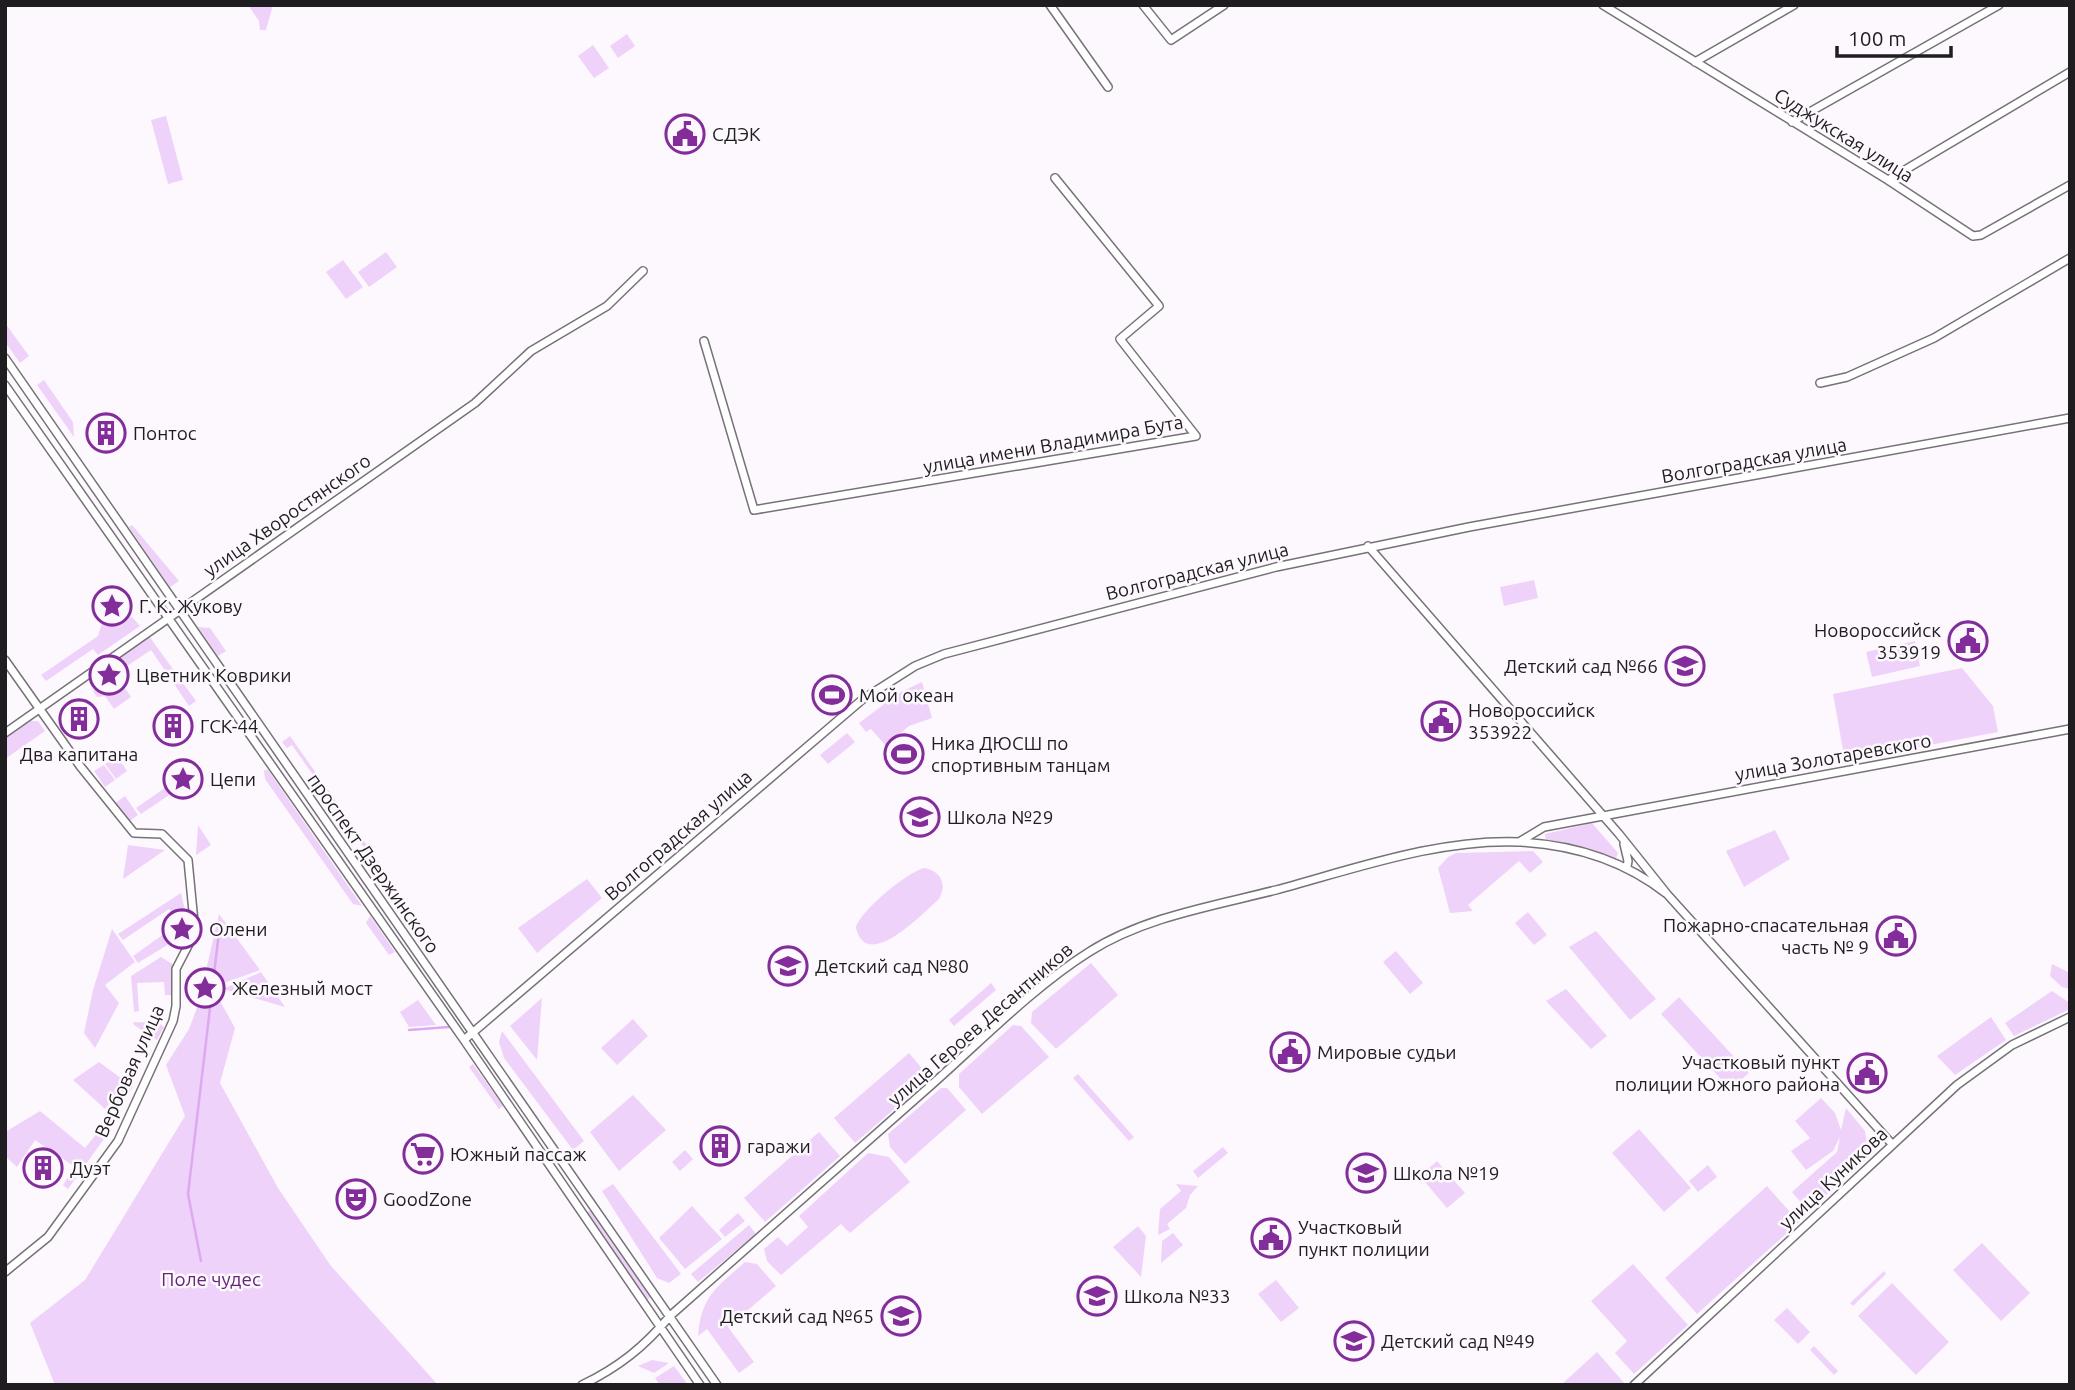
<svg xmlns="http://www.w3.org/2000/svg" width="2075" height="1390" viewBox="0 0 2075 1390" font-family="Ubuntu,sans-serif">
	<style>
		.green { fill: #efd2f9 }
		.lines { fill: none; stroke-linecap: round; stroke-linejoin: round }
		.stream { stroke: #dea9ef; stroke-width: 2.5 }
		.minor-casing { stroke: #767277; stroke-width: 10 }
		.minor { stroke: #fff; stroke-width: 7 }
		.labels { text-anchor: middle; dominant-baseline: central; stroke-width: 5; stroke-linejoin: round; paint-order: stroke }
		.poi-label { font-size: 19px; fill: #1f1d1f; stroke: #fdf8fe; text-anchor: start }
		.street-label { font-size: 19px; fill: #1f1d1f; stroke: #fdf8fe }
		.park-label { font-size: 19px; fill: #642676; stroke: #fdf8fe }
	</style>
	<rect width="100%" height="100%" fill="#fdf8fe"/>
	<path class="green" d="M248,5H273L266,30H260L259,21Z
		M627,34L635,46L618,58L610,46Z
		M593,45L609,68L594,78L578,56Z
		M166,116L183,180L168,184L151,120Z
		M386,252L397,267L369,287L358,272Z
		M343,260L363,287L346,299L326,272Z
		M5,323L29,356L20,363L5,342Z
		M44,380L73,422L74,437L37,385Z
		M132,525L179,581L170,587L129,527Z
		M1534,580L1538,598L1504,606L1500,587Z
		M132,617L140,626L98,655L93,649L46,681L41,675L98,636L103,619Z
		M198,627L210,628L226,651L218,656Z
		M149,636L196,701L189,706L151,650L124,668L118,657Z
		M1915,641L1920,666L1872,677L1866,652Z
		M1962,668L1993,706L1998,732L1845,761L1833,694Z
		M116,675L131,697L114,709L105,696L97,697L93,691Z
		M922,682L932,718L909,726L886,746L871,729L866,732L859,723L899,693Z
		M30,721H38L45,731L5,759V739Z
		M847,733L855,742L828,764L820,755Z
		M290,736L381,865L372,871L365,861L370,856L292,745L287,748L282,742Z
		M117,756L127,771L116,779L105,764Z
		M104,765L115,780L105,787L94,771Z
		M264,770H268L362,906L353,904L265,779Z
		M182,776L187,783L141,814L136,808Z
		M125,796L138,815L127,823L114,804Z
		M1592,823L1618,853L1615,861L1587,850L1546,840L1545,834Z
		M198,825L211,845L196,855Z
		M1775,830L1790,859L1744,887L1726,851Z
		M128,845L165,850L123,879Z
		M1533,851L1543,862L1530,873L1519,861L1468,905L1473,911L1450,913L1438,868L1448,857L1456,853Z
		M925,868C942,872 947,885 939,899C923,913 867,973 856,928C858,913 909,870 925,868Z
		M587,879L602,898L537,953L518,928Z
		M181,893L190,931L138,963L133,956L179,923L169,909L123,940L118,934Z
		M1528,912L1547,935L1534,945L1515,923Z
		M219,914L260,970L224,983L219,999L235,1028L220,1083L278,1188L331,1266L438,1385H55L30,1323L85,1280L185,1116L166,1065L189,1029L198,1005Z
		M370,916L395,952L389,955L366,923Z
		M112,929L135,962L105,985L119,1003L95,1048L84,1033L93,990Z
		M1596,931L1656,999L1630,1020L1569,947Z
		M1066,948L1064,961L1029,991L1023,985Z
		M1396,951L1423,983L1410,994L1383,962Z
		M161,957L177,967L174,995H165L164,982L137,983L139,1011L134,1012L131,976Z
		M1091,963L1118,995L1056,1049L1031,1023L1032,1012Z
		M2052,964L2070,973V989L2062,987L2050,976Z
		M261,972L285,1007L223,989Z
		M991,983L996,990L954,1026L949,1020Z
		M1566,989L1607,1036L1591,1049L1546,1001Z
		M2052,991L2070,1003V1009L2014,1036L2005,1023Z
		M1679,997L1749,1073L1730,1089L1661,1014Z
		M542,998L537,1060L510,1026Z
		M418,1000L436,1025L409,1027L400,1012Z
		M1991,1017L2006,1040L1955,1075L1937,1056Z
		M633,1019L648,1036L617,1065L601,1048Z
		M133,1022L159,1023L164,1027L157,1040L134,1025Z
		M1013,1025L1021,1026L1049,1057L982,1114L959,1087V1074Z
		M502,1031L584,1141L573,1150L504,1058L499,1042Z
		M909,1053L930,1078L855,1143L834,1118Z
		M99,1062L133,1087L119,1104L112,1100L105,1109L73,1080Z
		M473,1064L503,1106L499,1109L469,1067Z
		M1078,1074L1134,1137L1129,1141L1073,1078Z
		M941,1088H947L966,1110L905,1164L890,1147L888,1134Z
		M633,1095L666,1130L619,1171L590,1132Z
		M1821,1098L1835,1113L1841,1130L1846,1108L1865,1131L1869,1157L1808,1211L1792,1192L1837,1152L1840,1137L1833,1151L1806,1170L1791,1151L1810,1138L1795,1121Z
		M40,1111L85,1148L102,1127L109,1132L68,1189L63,1185L75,1167L35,1140L17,1167L5,1156V1132Z
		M1639,1129L1691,1188L1664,1212L1612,1153Z
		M819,1132L840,1156L765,1222L744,1198Z
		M1223,1147L1228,1153L1198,1178L1193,1171Z
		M685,1150L693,1159L680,1171L672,1162Z
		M868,1153L889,1157L910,1182L850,1233L841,1224L781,1275L767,1261L764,1249L778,1237L787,1246L808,1227L799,1216Z
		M1437,1161L1465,1193L1447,1208L1420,1176Z
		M1708,1165L1717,1177L1698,1192L1689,1181Z
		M613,1184L681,1274L669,1283L657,1278L602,1191Z
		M1176,1184L1198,1186L1190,1195L1186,1208L1167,1224L1170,1229L1158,1235L1160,1209L1181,1191Z
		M1767,1186L1799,1222L1697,1314L1665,1278Z
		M692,1206L722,1239L685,1269L659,1238Z
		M591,1210L651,1297L647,1300L586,1213Z
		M738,1213L745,1221L725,1237L719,1230Z
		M749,1225L756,1234L698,1282L691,1274Z
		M1138,1226L1146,1236L1141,1277L1113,1247Z
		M1173,1233L1183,1245L1161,1263L1162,1241Z
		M1982,1243L2030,1293L2001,1321L1953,1270Z
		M745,1262L757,1264L776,1286L728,1327L754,1362L739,1373L707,1329L698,1336C701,1296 717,1287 745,1262Z
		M1633,1264L1688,1325L1634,1374L1615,1353L1627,1341L1591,1301Z
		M1884,1271L1886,1274L1853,1306L1850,1303Z
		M1276,1280L1299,1308L1281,1322L1258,1294Z
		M1892,1283L1949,1342L1916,1375L1858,1316Z
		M1787,1308L1810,1332L1798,1344L1774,1320Z
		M1814,1346L1838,1371L1834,1375L1810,1350Z
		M1597,1352L1626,1385H1561Z
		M652,1360L669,1363L654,1373L638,1366Z
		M674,1366L688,1385H660L655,1378Z"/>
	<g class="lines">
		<path class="stream" d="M409,1030L449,1027
			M201,1261L188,1194L219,932"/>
		<g class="minor-casing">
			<path id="minor" d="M1050,5L1108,87
				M1143,5L1171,40L1224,5
				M1603,5L1888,180L1973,236L1981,235L2070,185
				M1695,62L1794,5
				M1792,122L1999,5
				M1888,180L2070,72
				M704,341L754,510L1196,436L1120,339L1159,306L1055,178
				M5,358L717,1385
				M1820,383L1847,377L1934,338L2070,258
				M5,385L464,1040L700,1385
				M1368,546L1619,834L1667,894L1892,1144
				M5,660L80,766L134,833L162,834L188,860L194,922L190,942L176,969V1006L173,1021L118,1141L48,1237L5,1272
				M5,733L475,403L531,351L607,306L643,271
				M1519,842L1544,827L2070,729
				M1624,844L1628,861L1627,867
				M464,1040L863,699L915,666L944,654L1276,567L1469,527L2070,418
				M582,1385C619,1367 644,1347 670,1316C756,1240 842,1164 928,1088C979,1043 1032,988 1089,952C1144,917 1213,906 1276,890C1354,869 1440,838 1521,842C1575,845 1625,861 1667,894
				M1634,1385L1957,1085L2012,1045L2070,1017"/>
		</g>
		<use href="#minor" class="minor"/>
	</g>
	<defs>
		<g id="civic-ring" transform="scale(2.0125)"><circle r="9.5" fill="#fdf8fe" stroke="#832d9b" stroke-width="1.5"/><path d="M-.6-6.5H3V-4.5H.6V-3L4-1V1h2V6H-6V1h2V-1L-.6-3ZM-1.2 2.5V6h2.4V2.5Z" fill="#832d9b"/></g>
		<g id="building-ring" transform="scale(2.0125)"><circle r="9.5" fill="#fdf8fe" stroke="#832d9b" stroke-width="1.5"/><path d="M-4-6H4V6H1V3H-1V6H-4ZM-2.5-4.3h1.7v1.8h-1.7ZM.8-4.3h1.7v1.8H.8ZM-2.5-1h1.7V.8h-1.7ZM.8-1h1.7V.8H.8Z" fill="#832d9b"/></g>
		<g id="sight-ring" transform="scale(2.0125)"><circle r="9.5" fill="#fdf8fe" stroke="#832d9b" stroke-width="1.5"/><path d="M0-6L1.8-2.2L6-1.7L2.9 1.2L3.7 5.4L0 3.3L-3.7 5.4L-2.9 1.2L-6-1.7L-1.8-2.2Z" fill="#832d9b"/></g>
		<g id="school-ring" transform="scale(2.0125)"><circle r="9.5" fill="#fdf8fe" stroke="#832d9b" stroke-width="1.5"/><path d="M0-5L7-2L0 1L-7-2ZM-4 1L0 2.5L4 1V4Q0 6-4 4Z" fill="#832d9b"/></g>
		<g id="stadium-ring" transform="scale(2.0125)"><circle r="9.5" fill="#fdf8fe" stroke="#832d9b" stroke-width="1.5"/><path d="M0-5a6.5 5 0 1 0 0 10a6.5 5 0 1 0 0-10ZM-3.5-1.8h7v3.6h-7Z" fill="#832d9b"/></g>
		<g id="supermarket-ring" transform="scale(2.0125)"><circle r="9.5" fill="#fdf8fe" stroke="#832d9b" stroke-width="1.5"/><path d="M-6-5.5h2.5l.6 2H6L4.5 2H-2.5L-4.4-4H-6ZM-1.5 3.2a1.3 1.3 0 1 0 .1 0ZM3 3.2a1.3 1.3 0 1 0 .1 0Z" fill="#832d9b"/></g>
		<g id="theatre-ring" transform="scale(2.0125)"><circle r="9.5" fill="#fdf8fe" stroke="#832d9b" stroke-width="1.5"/><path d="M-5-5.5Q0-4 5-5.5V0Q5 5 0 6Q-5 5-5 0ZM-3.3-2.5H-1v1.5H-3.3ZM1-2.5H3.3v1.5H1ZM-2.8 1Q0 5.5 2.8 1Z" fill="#832d9b"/></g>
	</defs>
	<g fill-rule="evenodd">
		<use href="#civic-ring" x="685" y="134"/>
		<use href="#building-ring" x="106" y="433"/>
		<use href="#sight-ring" x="112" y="606"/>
		<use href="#civic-ring" x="1968" y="641"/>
		<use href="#school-ring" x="1685" y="666"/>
		<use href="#sight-ring" x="109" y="675"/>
		<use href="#stadium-ring" x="832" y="695"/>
		<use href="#building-ring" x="79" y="719"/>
		<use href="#civic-ring" x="1441" y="721"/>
		<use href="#building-ring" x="173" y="726"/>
		<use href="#stadium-ring" x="904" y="754"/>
		<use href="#sight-ring" x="183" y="779"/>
		<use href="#school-ring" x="920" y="817"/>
		<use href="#sight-ring" x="182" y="929"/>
		<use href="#civic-ring" x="1896" y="936"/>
		<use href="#school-ring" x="788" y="966"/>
		<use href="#sight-ring" x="205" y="988"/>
		<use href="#civic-ring" x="1290" y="1052"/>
		<use href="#civic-ring" x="1867" y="1073"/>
		<use href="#building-ring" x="720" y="1146"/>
		<use href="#supermarket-ring" x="423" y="1154"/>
		<use href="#building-ring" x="43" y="1168"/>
		<use href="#school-ring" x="1366" y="1173"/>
		<use href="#theatre-ring" x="356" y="1199"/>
		<use href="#civic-ring" x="1271" y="1238"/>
		<use href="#school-ring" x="1097" y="1296"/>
		<use href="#school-ring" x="901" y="1316"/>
		<use href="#school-ring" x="1354" y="1341"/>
	</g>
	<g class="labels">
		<g class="poi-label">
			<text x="712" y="134">СДЭК</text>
			<text x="133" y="433">Понтос</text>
			<text x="139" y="606">Г. К. Жукову</text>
			<text x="1941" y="630" text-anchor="end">Новороссийск<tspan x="1941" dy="22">353919</tspan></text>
			<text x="1658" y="666" text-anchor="end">Детский сад №66</text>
			<text x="136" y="675">Цветник Коврики</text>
			<text x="859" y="695">Мой океан</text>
			<text x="1468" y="710">Новороссийск<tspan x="1468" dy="22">353922</tspan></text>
			<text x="200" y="726">ГСК-44</text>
			<text x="931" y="743">Ника ДЮСШ по<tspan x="931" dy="22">спортивным танцам</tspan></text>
			<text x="79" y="754" text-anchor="middle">Два капитана</text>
			<text x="210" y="779">Цепи</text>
			<text x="947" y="817">Школа №29</text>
			<text x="1869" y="925" text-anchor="end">Пожарно-спасательная<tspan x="1869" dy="22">часть № 9</tspan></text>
			<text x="209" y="929">Олени</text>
			<text x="815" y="966">Детский сад №80</text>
			<text x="232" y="988">Железный мост</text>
			<text x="1317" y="1052">Мировые судьи</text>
			<text x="1840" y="1062" text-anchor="end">Участковый пункт<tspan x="1840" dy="22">полиции Южного района</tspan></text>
			<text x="747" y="1146">гаражи</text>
			<text x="450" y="1154">Южный пассаж</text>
			<text x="70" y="1168">Дуэт</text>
			<text x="1393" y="1173">Школа №19</text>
			<text x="383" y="1199">GoodZone</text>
			<text x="1298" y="1227">Участковый<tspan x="1298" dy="22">пункт полиции</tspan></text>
			<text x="1124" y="1296">Школа №33</text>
			<text x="874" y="1316" text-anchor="end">Детский сад №65</text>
			<text x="1381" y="1341">Детский сад №49</text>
		</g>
		<g class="street-label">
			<text transform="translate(1844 135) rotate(32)">Суджукская улица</text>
			<text transform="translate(1053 444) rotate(-10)">улица имени Владимира Бута</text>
			<text transform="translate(1754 460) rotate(-10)">Волгоградская улица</text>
			<text transform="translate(287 515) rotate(-35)">улица Хворостянского</text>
			<text transform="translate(1197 571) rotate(-14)">Волгоградская улица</text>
			<text transform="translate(1833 757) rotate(-10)">улица Золотаревского</text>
			<text transform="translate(678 835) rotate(-41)">Волгоградская улица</text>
			<text transform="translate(374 863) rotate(55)">проспект Дзержинского</text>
			<text transform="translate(980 1024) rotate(-41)">улица Героев Десантников</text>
			<text transform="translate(129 1071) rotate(-66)">Вербовая улица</text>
			<text transform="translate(1833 1178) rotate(-43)">улица Куникова</text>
		</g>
		<g class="park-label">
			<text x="211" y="1279">Поле чудес</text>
		</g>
	</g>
	<rect width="2075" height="1390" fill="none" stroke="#1f1d1f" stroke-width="14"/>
	<path d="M1837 46v10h114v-10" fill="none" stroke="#1f1d1f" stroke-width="3.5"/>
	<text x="1848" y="46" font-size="21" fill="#1f1d1f" stroke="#fdf8fe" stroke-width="5" paint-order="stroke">100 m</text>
</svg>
